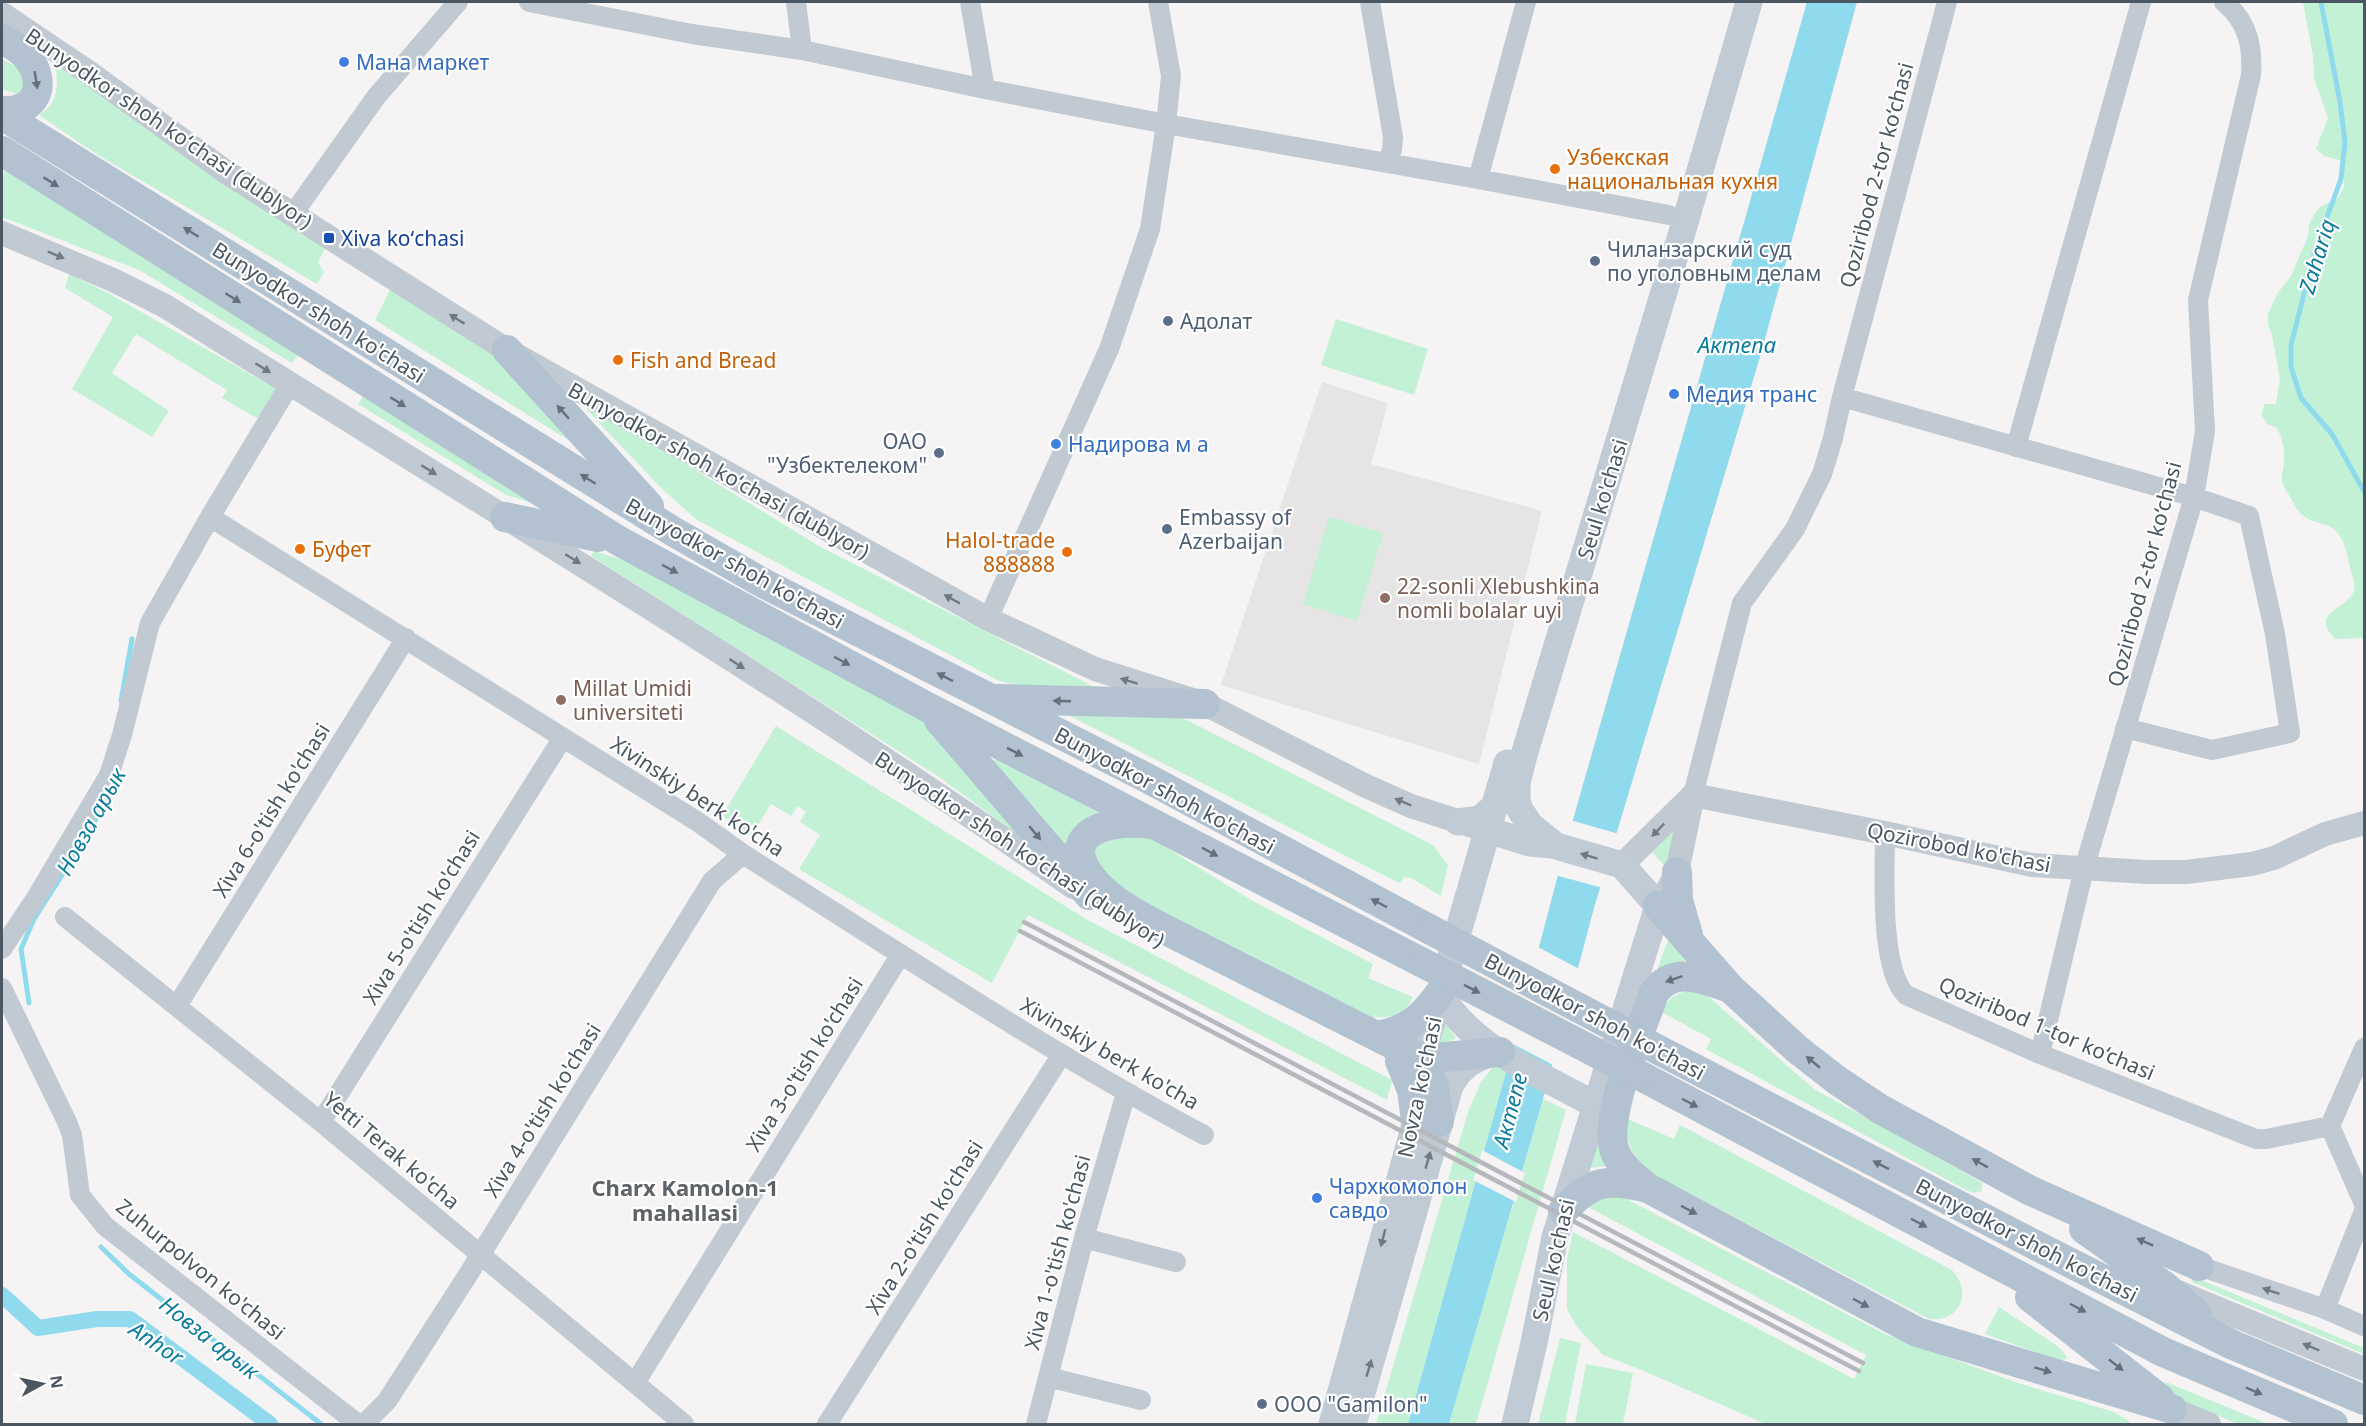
<svg xmlns="http://www.w3.org/2000/svg" width="2366" height="1426" viewBox="0 0 2366 1426" font-family="'Noto Sans',sans-serif">
	<style>
		.education { fill: #e6e4e5 }
		.green { fill: #c3f1d5 }
		.water { fill: #90daee }
		.pier { fill: #f5f3f3 }
		.lines { fill: none; stroke-linecap: round; stroke-linejoin: round }
		.stream { stroke: #90daee; stroke-width: 5 }
		.canal { stroke: #90daee; stroke-width: 16 }
		.minor { stroke: #c1cad2; stroke-width: 20 }
		.tertiary { stroke: #c1cad2; stroke-width: 24 }
		.secondary { stroke: #c1cbd6; stroke-width: 27 }
		.primary { stroke: #b3c2d1; stroke-width: 30 }
		.rail { stroke: #b5b8bd; stroke-width: 4.5 }
		.primary-bridge { stroke: #b3c2d1; stroke-width: 30 }
		.oneway { fill: #64717d }
		.oneway2 { fill: #6e7983 }
		.oneway3 { fill: #6e7984 }
		.shop-dot { fill: #3f7fe0; stroke: #fff; stroke-width: 2 }
		.food-dot { fill: #e8710a; stroke: #fff; stroke-width: 2 }
		.transit-dot { fill: #1a4fb4; stroke: #fff; stroke-width: 2 }
		.service-dot { fill: #5c6f8a; stroke: #fff; stroke-width: 2 }
		.education-dot { fill: #8d6e63; stroke: #fff; stroke-width: 2 }
		.labels { text-anchor: middle; dominant-baseline: central; stroke-width: 4.5; stroke-linejoin: round; paint-order: stroke }
		.shop-label { font-size: 21px; fill: #366cbe; stroke: #fff; text-anchor: start }
		.street-label { font-size: 21px; fill: #4a5661; stroke: #fff }
		.food-label { font-size: 21px; fill: #c56008; stroke: #fff; text-anchor: start }
		.transit-label { font-size: 21px; fill: #164399; stroke: #fff; text-anchor: start }
		.service-label { font-size: 21px; fill: #4e5e75; stroke: #fff; text-anchor: start }
		.education-label { font-size: 21px; fill: #785e54; stroke: #fff; text-anchor: start }
		.water-label { font-size: 22px; font-style: italic; fill: #0c7c9b; stroke: #fff }
		.neighbourhood-label { font-size: 22px; font-weight: bold; fill: #5f6368; stroke: #fff }
	</style>
	<rect width="100%" height="100%" fill="#f5f3f3"/>
	<path class="education" d="M1322,382L1388,403L1371,464L1542,511L1479,764L1221,685Z"/>
	<path class="green" d="M2303,2H2364V638L2335,639C2308,611 2349,610 2354,590C2355,584 2353,577 2351,572C2347,555 2345,531 2326,525C2317,522 2309,521 2301,514C2295,508 2289,494 2284,487C2279,478 2284,469 2284,460C2285,448 2282,438 2277,428L2267,424L2261,414L2265,404H2276L2280,379L2272,335L2268,325V314L2277,294L2291,276L2308,236L2309,225L2314,215L2320,207L2338,198L2344,187V167L2339,160L2324,156L2316,149L2328,118L2314,78L2313,56Z
		M2,59L20,69L27,82L17,94L2,89Z
		M54,60L154,135L328,243L318,262L324,272L317,284L98,155L39,115C60,103 59,82 54,60Z
		M5,169L299,353L292,363L139,270L2,217V181Z
		M69,274L108,293L278,390L260,420L222,398L227,390L136,334L112,373L169,411L152,437L72,389L113,317L65,288Z
		M392,286L477,338L594,456L375,320Z
		M1336,319L1428,349L1414,395L1321,365Z
		M365,393L542,506L506,495L358,404Z
		M572,394L817,545L1102,691L1045,690L999,681L697,520L660,487Z
		M1329,517L1383,533L1357,621L1303,604Z
		M595,551L646,568L933,725L1040,851L939,777L591,556Z
		M1060,711L1179,716L1433,845L1448,865L1441,896L1411,878L1405,877L1399,883Z
		M776,726L1086,919L1392,1080L1387,1100L1028,915L992,983L799,869L820,835L800,822L806,812L798,806L791,816L771,804L752,835L722,816Z
		M998,759L1101,814L1071,857L989,762Z
		M1674,829L1668,869L1652,852Z
		M1144,834L1251,900L1373,964L1368,978L1413,997C1402,1021 1384,1018 1361,1016L1120,895L1092,861L1098,842Z
		M1673,939L1688,959L1675,965L1653,981L1668,940Z
		M1696,990L1710,998L1814,1089L1976,1179L1982,1183V1191L1974,1193L1966,1190L1706,1049L1711,1039L1662,1012C1669,995 1679,992 1696,990Z
		M1445,1023L1456,1038L1439,1046Z
		M1494,1066L1506,1072L1408,1424H1376L1468,1112L1481,1082Z
		M1543,1099L1566,1110L1476,1424H1449Z
		M1625,1118L1674,1139L1680,1125L1952,1270C1973,1293 1960,1322 1929,1319L1651,1173C1632,1158 1626,1141 1625,1118Z
		M1599,1135L1608,1166L1588,1168Z
		M1617,1194L1885,1334L2018,1383L2114,1412L2129,1421L2130,1424H1766L1639,1369L1603,1355L1577,1327L1567,1309V1259L1573,1232L1854,1379L1866,1355L1588,1207L1594,1198Z
		M2194,1277L2364,1348V1354L2192,1282Z
		M1999,1307L2056,1345L2063,1351L2067,1358L2063,1360L2055,1359L1985,1334Z
		M1560,1338L1581,1343L1565,1424H1538Z
		M1586,1364L1633,1373L1623,1424H1575Z
		M2166,1382L2268,1424H2238L2162,1392Z"/>
	<path class="water" d="M1807,2H1857L1760,357L1594,908L1543,1099L1449,1424H1408L1506,1072L1568,837Z"/>
	<path class="pier" d="M1570,820L1619,834L1603,888L1555,875Z
		M1536,946L1581,970L1555,1066L1511,1043Z
		M1482,1150L1525,1173L1516,1202L1473,1180Z"/>
	<g class="lines">
		<path class="stream" d="M2321,2L2340,102L2345,142L2341,179L2316,247L2291,345V367L2301,398L2332,434L2364,491
			M124,703L121,701L132,639
			M29,1003L21,949L34,919L84,841L114,784
			M101,1247L129,1274L321,1424"/>
		<path class="canal" d="M2,1295L38,1328L97,1319H130L270,1424"/>
		<path class="minor" d="M529,2L692,34L802,50L985,89L1166,124L1478,179L1669,215
			M796,2L802,50
			M970,2L985,89
			M1370,2L1393,137L1392,150L1387,163
			M1478,179L1526,2
			M293,214L376,97L458,2
			M290,384L210,517L698,822L743,854C895,950 1045,1050 1204,1135
			M1842,397L2194,497L2249,516L2275,634L2290,733L2212,750L2125,728
			M2016,447L2141,2
			M988,619L1109,349L1150,229L1166,124L1171,76L1158,2
			M1693,795L1742,603L1795,529L1822,474L1833,438L1842,397L1947,2
			M1885,833C1885,871 1879,968 1906,995L2040,1054L2256,1139H2266L2330,1126
			M65,917L321,1122L684,1424
			M2,949L36,898L109,775L122,735L150,623L210,517
			M2,988L67,1122L72,1135L80,1195L105,1226L358,1424
			M177,1006L406,638
			M2364,1048L2330,1126L2364,1204
			M2040,1054L2084,869L2194,497L2205,431L2198,300L2251,75C2253,45 2247,21 2224,2
			M321,1122L562,739
			M1084,1238L1176,1262
			M2199,1266L2325,1309L2364,1326
			M2325,1309L2364,1211
			M1048,1377L1141,1400
			M635,1383L901,954
			M364,1424L387,1401L471,1270L712,881L743,854
			M827,1424L1062,1054
			M1036,1424L1084,1238L1126,1093"/>
		<path class="tertiary" d="M2,14L91,74L226,172L507,350L988,619L1095,669L1205,704L1366,786L1411,806L1476,827
			M2,233L113,280L165,306C470,497 779,681 1073,887
			M1693,795L1885,833L2032,865L2147,872H2186L2252,864L2274,858L2325,834L2364,823
			M1622,865L1693,795
			M1668,889L1677,872L1693,795
			M2178,1292L2364,1369
			M2172,1409L2209,1424"/>
		<path class="secondary" d="M1458,822L1480,819L1495,806
			M1488,830L1529,843L1552,845
			M1440,993C1470,1047 1534,1071 1586,1100L1592,1101L1599,1098
			M1332,1424L1416,1121L1422,1059L1427,1039L1507,763
			M1353,1424L1450,1086C1459,1069 1471,1060 1490,1054
			M1515,1424L1534,1343L1555,1237L1658,906L1622,865L1556,846L1530,825L1519,808L1517,800V783L1524,755L1686,219L1749,2"/>
		<path class="primary" d="M2,39C11,44 21,49 28,58C48,84 36,113 2,111
			M2,115L674,532L763,583L1145,777L1431,930
			M2,151L619,541L929,708L1421,962
			M507,350L649,506
			M505,517L598,537
			M998,699L1205,704
			M939,720L1089,895
			M1151,824C1099,817 1050,839 1103,890C1122,908 1148,920 1170,932L1422,1059L1434,1088L1439,1122
			M1677,872L1678,900L1688,935
			M1658,906L1730,988L1798,1050L1838,1081L1880,1109L2031,1191L2199,1266
			M1376,1036C1406,1032 1423,1017 1440,993
			M1649,1045L2045,1250L2233,1345L2364,1400
			M1639,1075L2163,1352L2333,1424
			M1416,1121L1412,1090L1400,1061L1500,1052
			M1648,1188C1636,1179 1622,1168 1616,1154C1600,1121 1642,1029 1654,993C1673,965 1704,979 1730,988
			M1563,1211C1592,1180 1607,1178 1648,1188L1917,1332L2172,1409
			M2084,1229L2163,1285L2197,1314
			M2030,1297L2160,1399"/>
		<path class="rail" d="M1024,922L1863,1363
			M1020,931L1859,1371"/>
		<path class="primary-bridge" d="M1431,930L1649,1045
			M1421,962L1639,1075"/>
	</g>
	<defs><path id="oneway-solid" d="M-6-.8H1V-3.2L6.5 0L1 3.2V.8H-6Z" transform="scale(1.5)"/></defs>
	<g class="oneway">
		<use href="#oneway-solid" transform="translate(36 80) rotate(81)"/>
		<use href="#oneway-solid" transform="translate(51 182) rotate(32)"/>
		<use href="#oneway-solid" transform="translate(191 232) rotate(-148)"/>
		<use href="#oneway-solid" transform="translate(233 298) rotate(32)"/>
		<use href="#oneway-solid" transform="translate(398 402) rotate(32)"/>
		<use href="#oneway-solid" transform="translate(563 412) rotate(-132)"/>
		<use href="#oneway-solid" transform="translate(588 479) rotate(-148)"/>
		<use href="#oneway-solid" transform="translate(670 569) rotate(28)"/>
		<use href="#oneway-solid" transform="translate(842 661) rotate(28)"/>
		<use href="#oneway-solid" transform="translate(945 677) rotate(-153)"/>
		<use href="#oneway-solid" transform="translate(1062 701) rotate(-178)"/>
		<use href="#oneway-solid" transform="translate(1015 752) rotate(27)"/>
		<use href="#oneway-solid" transform="translate(1035 833) rotate(50)"/>
		<use href="#oneway-solid" transform="translate(1210 852) rotate(28)"/>
		<use href="#oneway-solid" transform="translate(1379 903) rotate(-152)"/>
		<use href="#oneway-solid" transform="translate(1674 979) rotate(161)"/>
		<use href="#oneway-solid" transform="translate(1472 989) rotate(27)"/>
		<use href="#oneway-solid" transform="translate(1813 1062) rotate(-140)"/>
		<use href="#oneway-solid" transform="translate(1690 1103) rotate(28)"/>
		<use href="#oneway-solid" transform="translate(1980 1163) rotate(-151)"/>
		<use href="#oneway-solid" transform="translate(1881 1165) rotate(-153)"/>
		<use href="#oneway-solid" transform="translate(1689 1210) rotate(28)"/>
		<use href="#oneway-solid" transform="translate(1919 1223) rotate(28)"/>
		<use href="#oneway-solid" transform="translate(2145 1242) rotate(-156)"/>
		<use href="#oneway-solid" transform="translate(1861 1303) rotate(28)"/>
		<use href="#oneway-solid" transform="translate(2078 1308) rotate(28)"/>
		<use href="#oneway-solid" transform="translate(2116 1365) rotate(38)"/>
		<use href="#oneway-solid" transform="translate(2043 1370) rotate(17)"/>
		<use href="#oneway-solid" transform="translate(2254 1391) rotate(23)"/>
	</g>
	<g class="oneway2">
		<use href="#oneway-solid" transform="translate(56 255) rotate(23)"/>
		<use href="#oneway-solid" transform="translate(457 319) rotate(-148)"/>
		<use href="#oneway-solid" transform="translate(263 368) rotate(32)"/>
		<use href="#oneway-solid" transform="translate(429 470) rotate(32)"/>
		<use href="#oneway-solid" transform="translate(573 559) rotate(32)"/>
		<use href="#oneway-solid" transform="translate(952 599) rotate(-151)"/>
		<use href="#oneway-solid" transform="translate(737 664) rotate(33)"/>
		<use href="#oneway-solid" transform="translate(1129 681) rotate(-163)"/>
		<use href="#oneway-solid" transform="translate(1403 802) rotate(-157)"/>
		<use href="#oneway-solid" transform="translate(1658 830) rotate(134)"/>
		<use href="#oneway-solid" transform="translate(2271 1291) rotate(-161)"/>
		<use href="#oneway-solid" transform="translate(2311 1347) rotate(-157)"/>
	</g>
	<g class="oneway3">
		<use href="#oneway-solid" transform="translate(1589 856) rotate(-163)"/>
		<use href="#oneway-solid" transform="translate(1428 1160) rotate(-74)"/>
		<use href="#oneway-solid" transform="translate(1383 1238) rotate(105)"/>
		<use href="#oneway-solid" transform="translate(1369 1368) rotate(-74)"/>
	</g>
	<g class="shop-dot">
		<circle cx="344" cy="62" r="6"/>
		<circle cx="1674" cy="394" r="6"/>
		<circle cx="1056" cy="444" r="6"/>
		<circle cx="1317" cy="1198" r="6"/>
	</g>
	<g class="food-dot">
		<circle cx="1555" cy="169" r="6"/>
		<circle cx="618" cy="360" r="6"/>
		<circle cx="300" cy="549" r="6"/>
		<circle cx="1067" cy="552" r="6"/>
	</g>
	<rect class="transit-dot" x="323" y="232" width="12" height="12" rx="3"/>
	<g class="service-dot">
		<circle cx="1595" cy="261" r="6"/>
		<circle cx="1168" cy="321" r="6"/>
		<circle cx="939" cy="453" r="6"/>
		<circle cx="1167" cy="529" r="6"/>
		<circle cx="1262" cy="1404" r="6"/>
	</g>
	<g class="education-dot">
		<circle cx="1385" cy="598" r="6"/>
		<circle cx="561" cy="700" r="6"/>
	</g>
	<g class="labels">
		<g class="shop-label">
			<text x="356" y="62">Мана маркет</text>
			<text x="1686" y="394">Медия транс</text>
			<text x="1068" y="444">Надирова м а</text>
			<text x="1329" y="1186">Чархкомолон<tspan x="1329" dy="24">савдо</tspan></text>
		</g>
		<g class="street-label">
			<text transform="translate(169 128) rotate(34)">Bunyodkor shoh koʻchasi (dublyor)</text>
			<text transform="translate(1876 175) rotate(-75)">Qoziribod 2-tor ko‘chasi</text>
			<text transform="translate(319 312) rotate(32)">Bunyodkor shoh ko'chasi</text>
			<text transform="translate(719 470) rotate(29)">Bunyodkor shoh koʻchasi (dublyor)</text>
			<text transform="translate(1602 499) rotate(-73)">Seul ko'chasi</text>
			<text transform="translate(735 563) rotate(29)">Bunyodkor shoh ko'chasi</text>
			<text transform="translate(2144 574) rotate(-75)">Qoziribod 2-tor ko‘chasi</text>
			<text transform="translate(1165 790) rotate(28)">Bunyodkor shoh ko'chasi</text>
			<text transform="translate(698 796) rotate(33)">Xivinskiy berk ko'cha</text>
			<text transform="translate(271 810) rotate(-58)">Xiva 6-o'tish ko'chasi</text>
			<text transform="translate(1959 847) rotate(11)">Qozirobod ko'chasi</text>
			<text transform="translate(1020 849) rotate(33)">Bunyodkor shoh koʻchasi (dublyor)</text>
			<text transform="translate(421 917) rotate(-58)">Xiva 5-o'tish ko'chasi</text>
			<text transform="translate(1595 1016) rotate(28)">Bunyodkor shoh ko'chasi</text>
			<text transform="translate(2047 1028) rotate(23)">Qoziribod 1-tor ko‘chasi</text>
			<text transform="translate(1110 1053) rotate(30)">Xivinskiy berk ko'cha</text>
			<text transform="translate(804 1064) rotate(-58)">Xiva 3-o'tish ko'chasi</text>
			<text transform="translate(1419 1087) rotate(-78)">Novza ko'chasi</text>
			<text transform="translate(542 1110) rotate(-58)">Xiva 4-o'tish ko'chasi</text>
			<text transform="translate(392 1150) rotate(40)">Yetti Terak ko'cha</text>
			<text transform="translate(924 1227) rotate(-58)">Xiva 2-o'tish ko'chasi</text>
			<text transform="translate(2027 1240) rotate(27)">Bunyodkor shoh ko'chasi</text>
			<text transform="translate(1057 1252) rotate(-75)">Xiva 1-o'tish ko'chasi</text>
			<text transform="translate(1553 1260) rotate(-77)">Seul ko'chasi</text>
			<text transform="translate(201 1269) rotate(39)">Zuhurpolvon ko'chasi</text>
		</g>
		<g class="food-label">
			<text x="1567" y="157">Узбекская<tspan x="1567" dy="24">национальная кухня</tspan></text>
			<text x="630" y="360">Fish and Bread</text>
			<text x="1055" y="540" text-anchor="end">Halol-trade<tspan x="1055" dy="24">888888</tspan></text>
			<text x="312" y="549">Буфет</text>
		</g>
		<g class="transit-label">
			<text x="341" y="238">Xiva koʻchasi</text>
		</g>
		<g class="service-label">
			<text x="1607" y="249">Чиланзарский суд<tspan x="1607" dy="24">по уголовным делам</tspan></text>
			<text x="1180" y="321">Адолат</text>
			<text x="927" y="441" text-anchor="end">ОАО<tspan x="927" dy="24">"Узбектелеком"</tspan></text>
			<text x="1179" y="517">Embassy of<tspan x="1179" dy="24">Azerbaijan</tspan></text>
			<text x="1274" y="1404">ООО "Gamilon"</text>
		</g>
		<g class="education-label">
			<text x="1397" y="586">22-sonli Xlebushkina<tspan x="1397" dy="24">nomli bolalar uyi</tspan></text>
			<text x="573" y="688">Millat Umidi<tspan x="573" dy="24">universiteti</tspan></text>
		</g>
		<g class="water-label">
			<text transform="translate(2316 256) rotate(-73)">Zahariq</text>
			<text x="1737" y="344">Актепа</text>
			<text transform="translate(90 821) rotate(-61)">Новза арык</text>
			<text transform="translate(1509 1110) rotate(-75)">Актепе</text>
			<text transform="translate(210 1337) rotate(38)">Новза арык</text>
			<text transform="translate(157 1342) rotate(34)">Anhor</text>
		</g>
		<g class="neighbourhood-label">
			<text x="685" y="1187">Charx Kamolon-1<tspan x="685" dy="25">mahallasi</tspan></text>
		</g>
	</g>
	<rect width="2366" height="1426" fill="none" stroke="#4a5661" stroke-width="6"/>
	<g transform="translate(42 1384) rotate(82)" stroke="#ffffff" stroke-width="4.5" paint-order="stroke">
	<path d="M0-4.5L10 22L0 15L-10 22Z" fill="#4a5661"/>
	<text y="-9" font-size="16" font-weight="bold" text-anchor="middle" fill="#4a5661">N</text>
	</g>
</svg>
